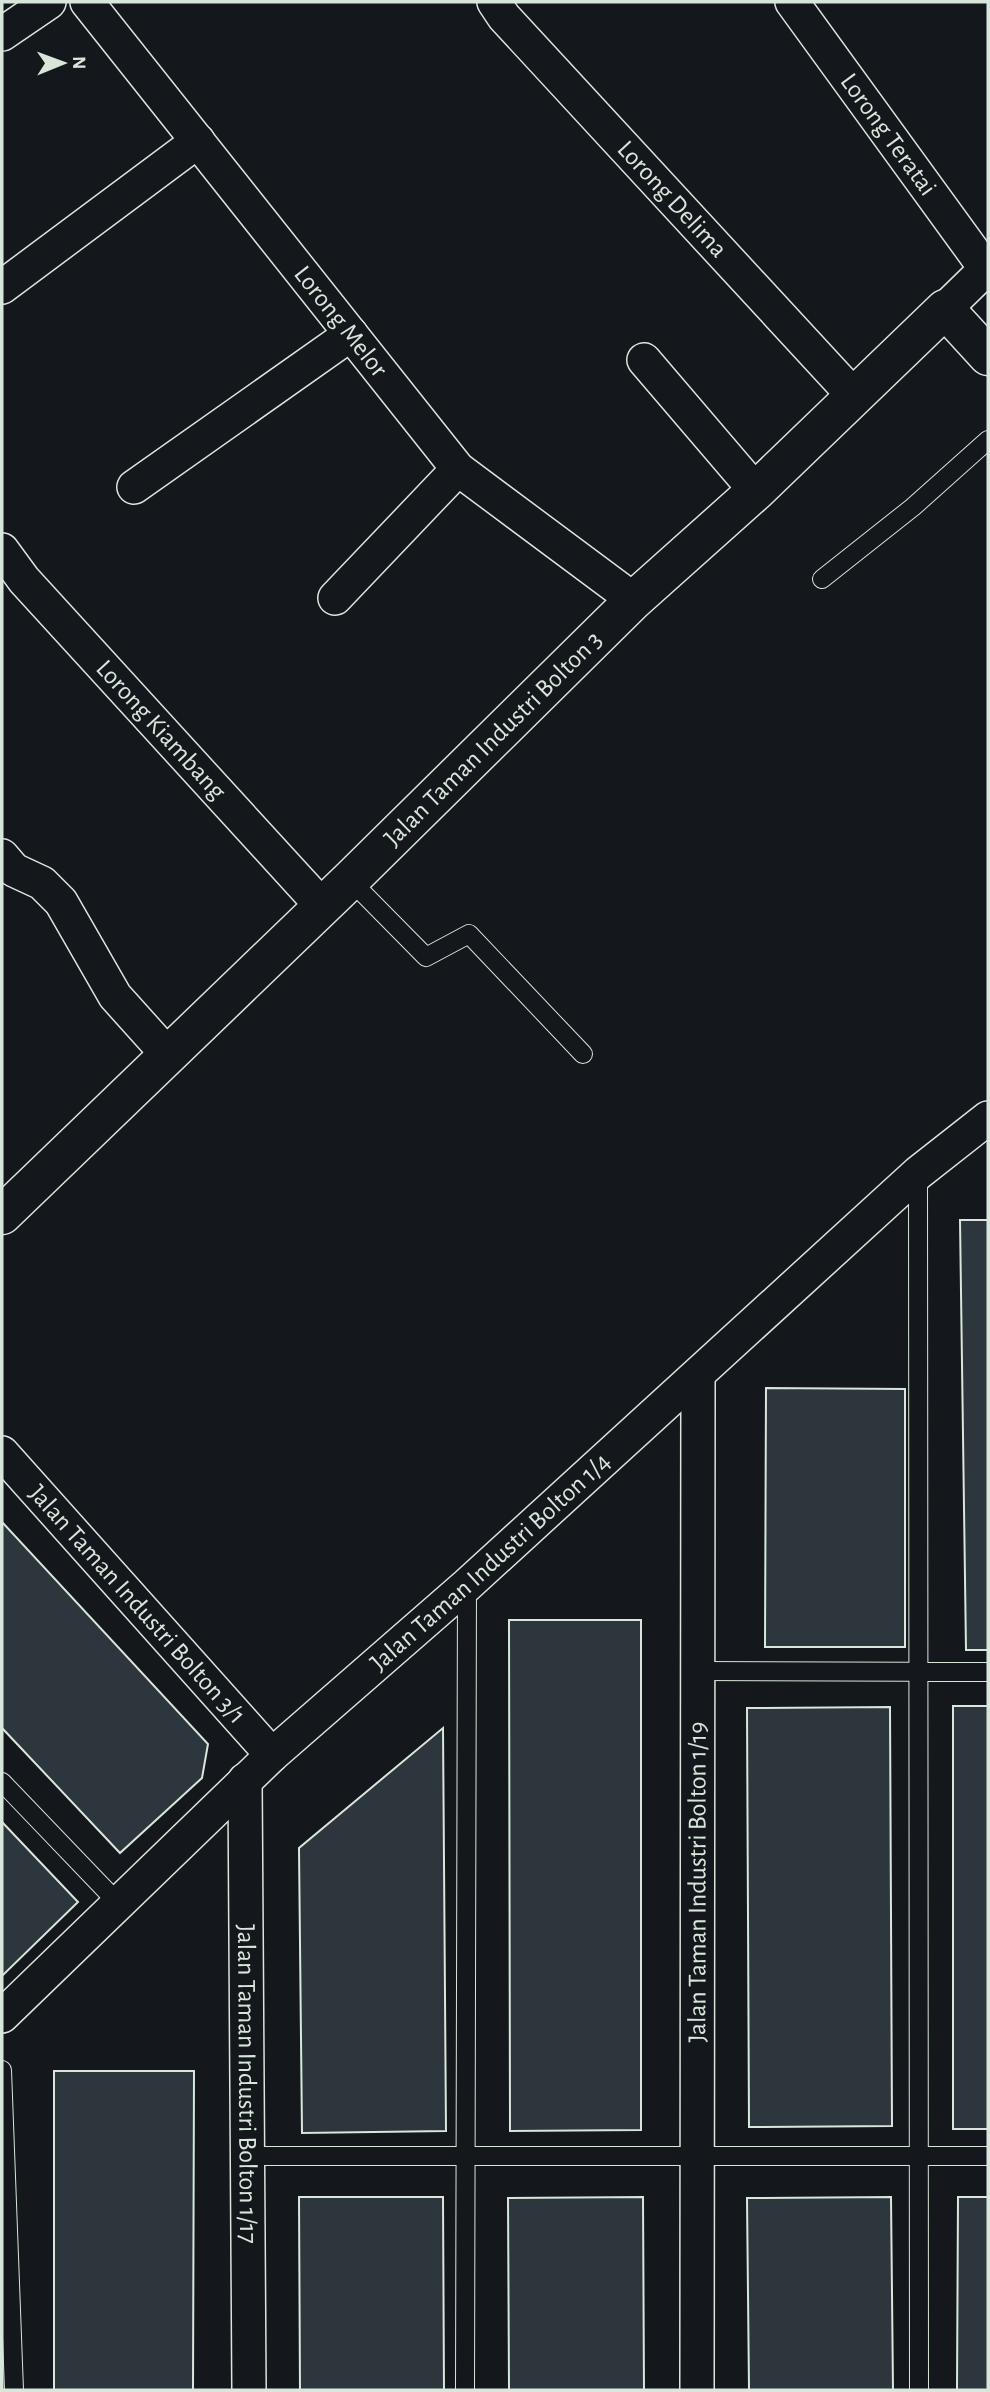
<svg xmlns="http://www.w3.org/2000/svg" width="990" height="2392" viewBox="0 0 990 2392" font-family="'Alegreya Sans',sans-serif">
	<style>
		.building { fill: #2c363c; stroke: #d8e6dc; stroke-width: 2 }
		.lines { fill: none; stroke-linecap: round; stroke-linejoin: round }
		.lane-casing { stroke: #d8e6dc; stroke-width: 20 }
		.street-casing { stroke: #d8e6dc; stroke-width: 36 }
		.secondary-casing { stroke: #d8e6dc; stroke-width: 41 }
		.lane { stroke: #14181c; stroke-width: 18 }
		.street { stroke: #14181c; stroke-width: 33 }
		.secondary { stroke: #14181c; stroke-width: 38 }
		.labels { text-anchor: middle; dominant-baseline: central; stroke-width: 5; stroke-linejoin: round; paint-order: stroke }
		.street-label { font-size: 26px; fill: #d8e6dc; stroke: #14181c }
	</style>
	<rect width="100%" height="100%" fill="#14181c"/>
	<path class="building" d="M960,1220H988V1650H966Z
		M766,1388L905,1389V1647H765Z
		M2,1522L208,1744L202,1778L120,1853L2,1728Z
		M509,1620H641V2130L510,2131Z
		M953,1706H988V2129H953Z
		M890,1707L892,2126L749,2127L747,1708Z
		M443,1728L446,2131L302,2133L299,1848Z
		M2,1822L78,1902L2,1976Z
		M54,2071H194L193,2390H54Z
		M299,2197H443L444,2390H300Z
		M643,2197L644,2390H509L508,2198Z
		M891,2197L893,2390H749L747,2198Z
		M958,2197H988V2390H957Z"/>
	<g class="lines">
		<g class="lane-casing">
			<path id="lane" d="M822,579L913,507L988,440
				M350,880L426,957L469,934L583,1054
				M918,1173L919,2390
				M697,1671L988,1672
				M2,1782L118,1903
				M2,2070L14,2390
				M248,2156H988
				M465,2390L467,1585"/>
		</g>
		<g class="street-casing">
			<g id="street">
				<path id="s1" d="M87,2L458,469L634,600"/>
				<path id="s2" d="M494,2L504,17L854,396"/>
				<path id="s3" d="M792,2L986,269"/>
				<path d="M2,34L49,2"/>
				<path d="M2,287L198,141"/>
				<path d="M945,309L988,267"/>
				<path d="M644,360L756,491"/>
				<path d="M134,487L351,334"/>
				<path id="s4" d="M2,550L24,580L322,906"/>
				<path d="M335,598L458,469"/>
				<path d="M2,856L14,870L42,883L61,902L115,996L168,1055"/>
				<path id="s5" d="M2,1453L272,1755"/>
				<path id="s6" d="M245,1780L249,2390"/>
				<path id="s7" d="M2,2016L272,1755L467,1585L918,1173L988,1118"/>
				<path id="s8" d="M697,2390L698,1376"/>
			</g>
		</g>
		<g class="secondary-casing">
			<g id="secondary">
				<path id="s9" d="M2,1215L350,880L634,600L756,491L945,309L988,356"/>
			</g>
		</g>
		<use href="#lane" class="lane"/>
		<use href="#street" class="street"/>
		<use href="#secondary" class="secondary"/>
	</g>
	<g class="labels">
		<g class="street-label">
			<text stroke="none"><textPath href="#s3" startOffset="164">Lorong Teratai</textPath></text>
			<text stroke="none"><textPath href="#s2" startOffset="266">Lorong Delima</textPath></text>
			<text stroke="none"><textPath href="#s1" startOffset="408">Lorong Melor</textPath></text>
			<text stroke="none"><textPath href="#s4" startOffset="240">Lorong Kiambang</textPath></text>
			<text stroke="none"><textPath href="#s9" startOffset="684">Jalan Taman Industri Bolton 3</textPath></text>
			<text stroke="none"><textPath href="#s7" startOffset="667">Jalan Taman Industri Bolton 1/4</textPath></text>
			<text stroke="none"><textPath href="#s5" startOffset="203">Jalan Taman Industri Bolton 3/1</textPath></text>
			<text stroke="none"><textPath href="#s8" startOffset="508">Jalan Taman Industri Bolton 1/19</textPath></text>
			<text stroke="none"><textPath href="#s6" startOffset="304">Jalan Taman Industri Bolton 1/17</textPath></text>
		</g>
	</g>
	<rect width="990" height="2392" fill="none" stroke="#d8e6dc" stroke-width="7"/>
	<g transform="translate(63 63) rotate(89)" stroke="#14181c" stroke-width="5" paint-order="stroke">
	<path d="M0-5L12 26L0 18L-12 26Z" fill="#d8e6dc"/>
	<text y="-10" font-size="19" font-weight="bold" text-anchor="middle" fill="#d8e6dc">N</text>
	</g>
</svg>
